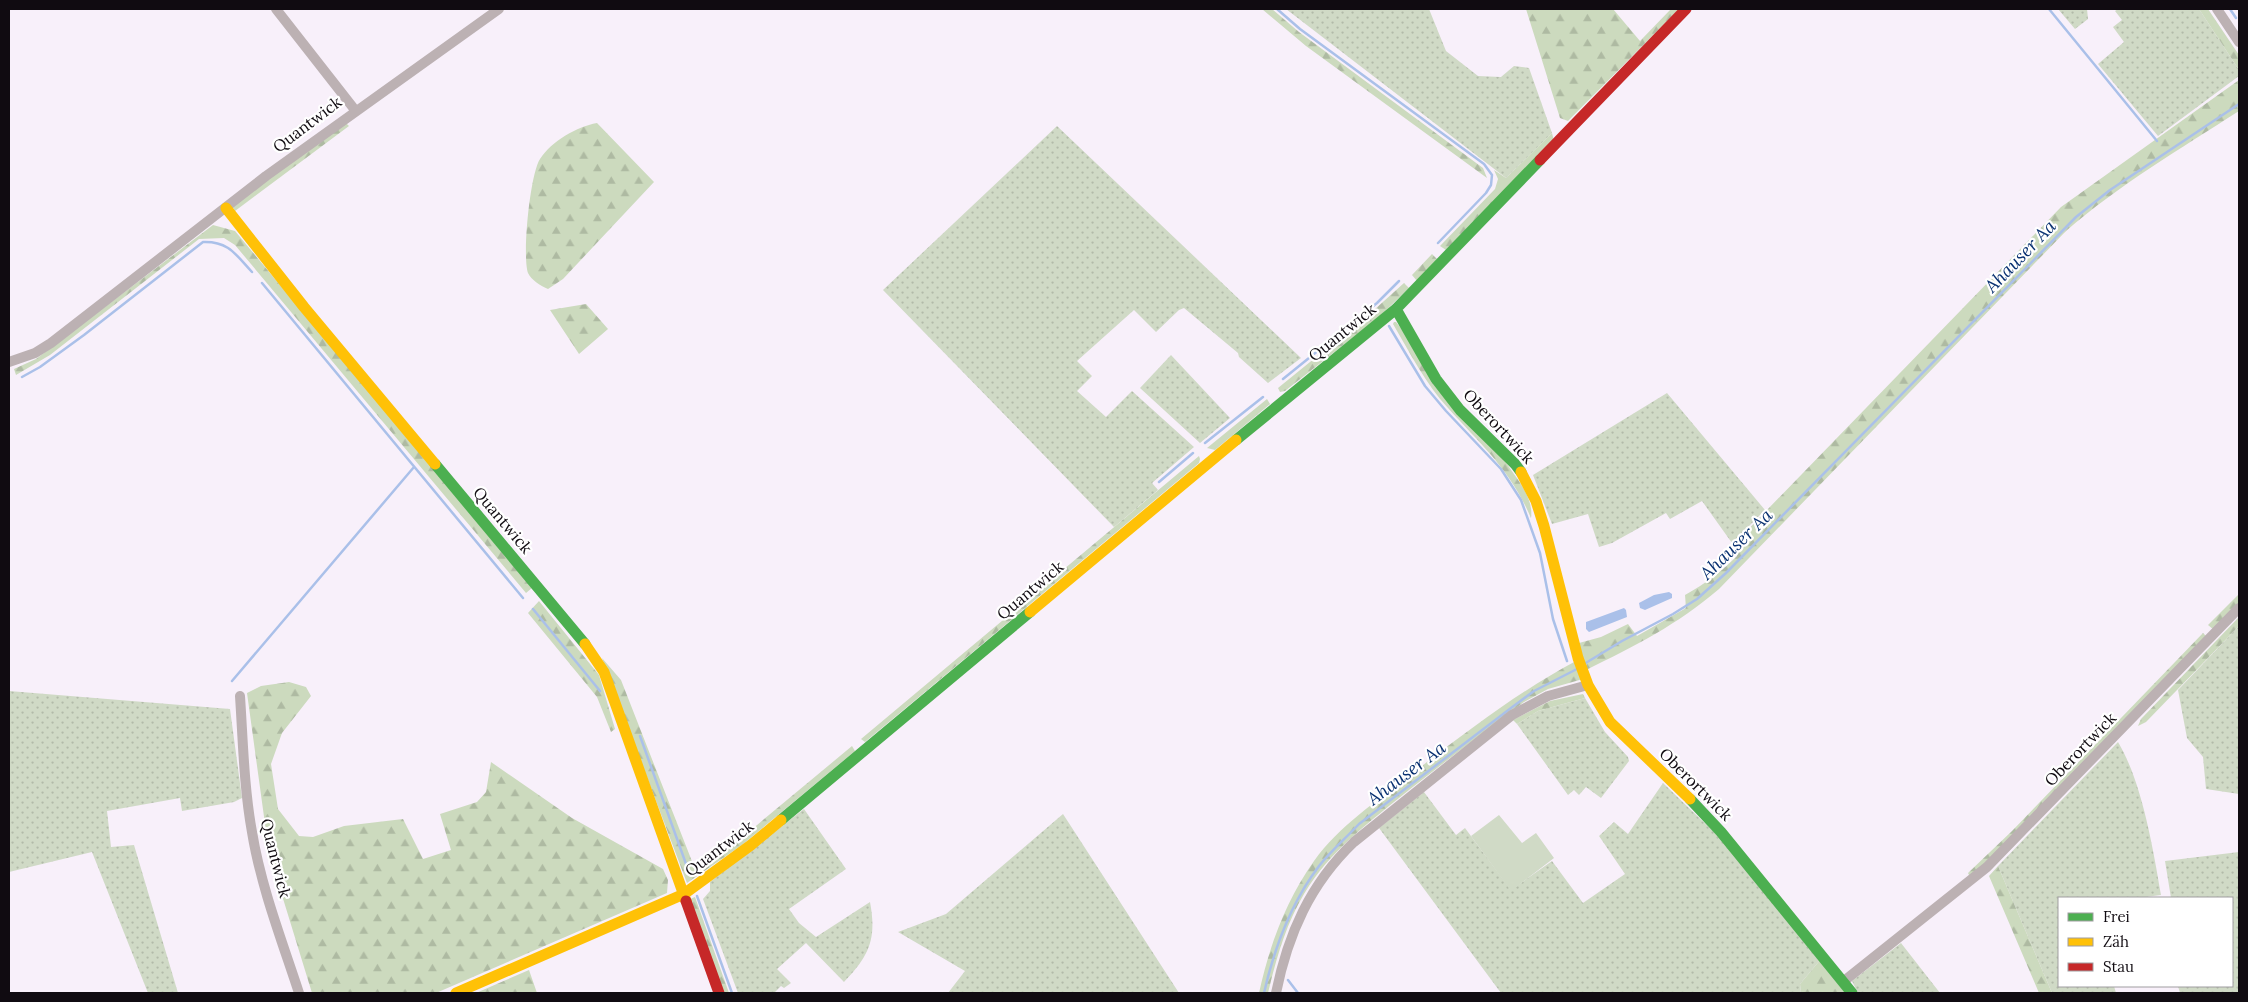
<svg xmlns="http://www.w3.org/2000/svg" width="2248" height="1002" viewBox="0 0 2248 1002" font-family="Lora,serif">
	<style>
		.grass { fill: url(#grass-dots) }
		.forest { fill: url(#forest-firs) }
		.pitch { fill: #d0dac6 }
		.water { fill: #aac0e9 }
		.lines { fill: none; stroke-linecap: round; stroke-linejoin: round }
		.stream { stroke: #aac0e9; stroke-width: 2.5 }
		.street { stroke: #bcb1b3; stroke-width: 10 }
		.fast { stroke: #4caf50; stroke-width: 11 }
		.slow { stroke: #ffc107; stroke-width: 11 }
		.jam { stroke: #c62828; stroke-width: 11 }
		.labels { text-anchor: middle; dominant-baseline: central; stroke-width: 4.5; stroke-linejoin: round; paint-order: stroke }
		.street-label { font-size: 16px; fill: #100b11; stroke: #fff }
		.water-label { font-size: 18px; font-style: italic; fill: #093171; stroke: #fff }
	</style>
	<defs>
		<pattern id="grass-dots" width="8" height="8" patternUnits="userSpaceOnUse" patternTransform="scale(1.25)"><rect width="8" height="8" fill="#d0dac6"/><path d="M2 2h.1M6 6h.1" fill="none" stroke="#b2baa9" stroke-width="1.8" stroke-linecap="round"/></pattern>
		<pattern id="forest-firs" width="22" height="20" patternUnits="userSpaceOnUse" patternTransform="scale(1.25)"><rect width="22" height="20" fill="#ccdabe"/><path d="M5 1l3.5 6h-7zM16 11l3.5 6h-7z" fill="#aebaa2"/></pattern>
	</defs>
	<rect width="100%" height="100%" fill="#f8f0fa"/>
	<path class="grass" d="M1286,9H1429L1446,51L1478,76L1501,77L1514,66L1529,68L1552,133L1506,178Z
		M2058,9H2087L2088,19L2075,29Z
		M2118,9H2199L2239,70V76L2158,136L2098,64L2124,42L2113,27L2122,20L2115,11Z
		M1057,126L1301,358L1268,383L1239,357L1238,353L1184,308L1179,310L1156,332L1134,310L1077,361L1092,376L1077,391L1106,417L1132,391L1194,447L1152,483L1158,490L1114,527L883,290Z
		M1171,355L1230,418L1200,443L1140,388Z
		M1667,393L1765,510L1732,543L1702,501L1670,519L1666,513L1612,543L1599,547L1588,514L1552,524L1533,475Z
		M2239,626V794L2206,789L2203,757L2187,738L2178,690Z
		M9,691L230,709L242,798L234,802L182,811L180,798L107,811L111,847L134,845L178,993H148L92,852L9,872Z
		M1585,698L1605,732L1628,757L1629,761L1601,798L1586,787L1579,795L1574,790L1568,795L1517,724L1538,711Z
		M2118,742C2142,782 2153,848 2161,895L2138,898H2059V986H2114L2116,993H2052L1998,866Z
		M1663,783L1720,838L1821,959L1800,984L1801,993H1501L1379,828L1424,792L1456,835L1465,828L1511,890L1552,861L1583,903L1625,874L1599,836L1614,822L1628,834Z
		M804,809L846,869L789,909L799,923L816,937L870,902C877,939 869,956 844,982L806,943L777,969L791,983L784,988L781,986L774,993H738L703,899L710,891V882Z
		M1063,814L1179,993H948L965,971L898,932L946,914Z
		M2239,852V993H2180L2178,986H2232V898H2171L2165,861Z
		M1901,943L1940,993H1858L1852,981Z"/>
	<path class="forest" d="M1262,9H1272L1299,32L1483,168L1487,178L1306,46Z
		M1526,9H1613L1640,41L1671,9H1679L1568,121L1560,118Z
		M2199,9H2208L2239,55V70Z
		M2239,80V111C2180,149 2119,185 2066,231L1719,589C1677,625 1635,646 1586,670L1579,643L1601,637L1628,624L1637,636L1686,608L1685,595C1705,584 1721,572 1737,556L1734,544L2061,207Z
		M344,121L349,126L235,211L232,206Z
		M597,123L654,182L563,279L548,289C541,286 531,280 528,273C522,256 530,174 540,159C552,141 576,127 597,123Z
		M1552,133L1554,141L1446,250L1440,246L1495,189L1498,179L1494,170L1506,178Z
		M213,225L235,231L532,588L526,593L235,245L224,238L199,239L50,355L16,375L14,369L36,359Z
		M1432,254L1437,259L1417,281L1412,275Z
		M1404,283L1409,288L1380,316L1285,391L1280,392L1278,388L1374,310Z
		M586,304L608,329L579,354L550,310Z
		M1394,322H1396L1507,464C1517,479 1534,498 1531,518C1510,469 1482,446 1448,408C1425,383 1410,353 1393,324Z
		M1267,399L1270,404L1215,450L1207,448Z
		M1199,456L1200,459L1199,463L865,742L861,739Z
		M2239,594V604L2214,630L2208,625Z
		M539,601L599,675L615,729L611,732L597,697L528,613Z
		M2239,617V626L2146,722L2138,726L2141,719Z
		M2203,633L2207,637L1999,852L1970,877L1968,873L2012,831Z
		M602,658L621,680L695,869L745,835L852,746L855,751L742,845L687,883Z
		M1576,661L1583,679L1548,689L1524,702C1485,731 1447,760 1409,790C1371,821 1330,850 1304,894C1286,924 1276,959 1268,993H1259C1269,947 1286,900 1314,861C1339,826 1377,801 1410,775C1464,734 1516,693 1576,661Z
		M289,682L306,687L311,696L282,733L271,764L278,809L299,836L313,837L344,826L403,819L423,859L451,850L440,814L477,802L486,792L491,762L572,818L663,869L668,880L667,893L436,993H312L269,853L247,693L261,686Z
		M1583,694L1585,698L1538,711L1517,724L1513,720L1550,701Z
		M1998,866L2052,993H2039L1989,876Z
		M695,897L729,993H724L690,899Z
		M1821,959L1847,993H1801L1800,984Z
		M529,970L537,993H476Z"/>
	<path class="pitch" d="M1499,815L1522,843L1536,833L1554,858L1511,891L1471,836Z"/>
	<path class="water" d="M1669,592L1672,594V598L1645,610L1640,608L1639,603L1654,595Z
		M1624,608L1626,610L1627,617L1589,632L1586,629V622Z"/>
	<g class="lines">
		<path class="stream" d="M1277,9L1300,29L1484,164L1492,175L1491,185L1486,193L1438,243
			M2049,9L2157,141
			M2230,9L2236,18
			M262,283L523,598
			M1389,326L1425,386L1446,411L1501,469L1521,500L1540,553L1553,619L1567,661
			M22,377L40,367L84,335L203,242C229,241 236,255 252,272
			M1283,379L1377,303L1399,281
			M1205,443L1263,397
			M1159,482L1193,453
			M533,609L600,691
			M1584,664L1622,641L1673,614L1697,599L1726,573L2076,217L2110,190L2239,104
			M232,681L414,467
			M640,736L690,875
			M697,896L732,993
			M1288,980L1298,993
			M1264,993C1274,949 1291,903 1319,866C1331,851 1346,838 1359,824L1511,708L1534,691L1577,669"/>
		<path class="street" d="M276,9L355,110
			M2217,9L2239,42
			M9,362L35,353L51,343L266,176L499,9
			M240,696C243,741 244,788 252,832C261,887 282,941 299,993
			M1844,981L1987,867L2239,608
			M1276,993C1288,934 1310,884 1354,842L1512,715L1548,696L1588,685"/>
		<path class="fast" d="M1396,309L1436,379L1460,410L1515,464L1521,472
			M1236,440L1396,309L1540,160
			M435,464L585,644
			M1690,799L1721,832L1852,993
			M781,820L1030,612"/>
		<path class="slow" d="M226,208L304,307L435,464
			M1521,472L1536,501L1544,526L1578,658L1588,685L1610,722L1690,799
			M1030,612L1236,440
			M585,644L604,672L686,901
			M456,993L684,894L751,845L781,820"/>
		<path class="jam" d="M1540,160L1686,9
			M686,901L719,993"/>
	</g>
	<g class="labels">
		<g class="street-label">
			<text transform="translate(307 124) rotate(-37)">Quantwick</text>
			<text transform="translate(1342 332) rotate(-39)">Quantwick</text>
			<text transform="translate(1499 426) rotate(47)">Oberortwick</text>
			<text transform="translate(503 520) rotate(50)">Quantwick</text>
			<text transform="translate(1030 590) rotate(-40)">Quantwick</text>
			<text transform="translate(2080 749) rotate(-46)">Oberortwick</text>
			<text transform="translate(1696 784) rotate(45)">Oberortwick</text>
			<text transform="translate(719 848) rotate(-37)">Quantwick</text>
			<text transform="translate(276 858) rotate(76)">Quantwick</text>
		</g>
		<g class="water-label">
			<text transform="translate(2020 256) rotate(-46)">Ahauser Aa</text>
			<text transform="translate(1736 544) rotate(-44)">Ahauser Aa</text>
			<text transform="translate(1406 773) rotate(-37)">Ahauser Aa</text>
		</g>
	</g>
	<rect width="2248" height="1002" fill="none" stroke="#100b11" stroke-width="20"/>
	<rect x="2058" y="897" width="175" height="90" fill="#ffffff" stroke="#9f9da0"/>
	<rect x="2068" y="913" width="25" height="8" fill="#4caf50" stroke="#9f9da0"/>
	<text x="2103" y="922" font-size="15" fill="#100b11">Frei</text>
	<rect x="2068" y="938" width="25" height="8" fill="#ffc107" stroke="#9f9da0"/>
	<text x="2103" y="947" font-size="15" fill="#100b11">Zäh</text>
	<rect x="2068" y="963" width="25" height="8" fill="#c62828" stroke="#9f9da0"/>
	<text x="2103" y="972" font-size="15" fill="#100b11">Stau</text>
</svg>
